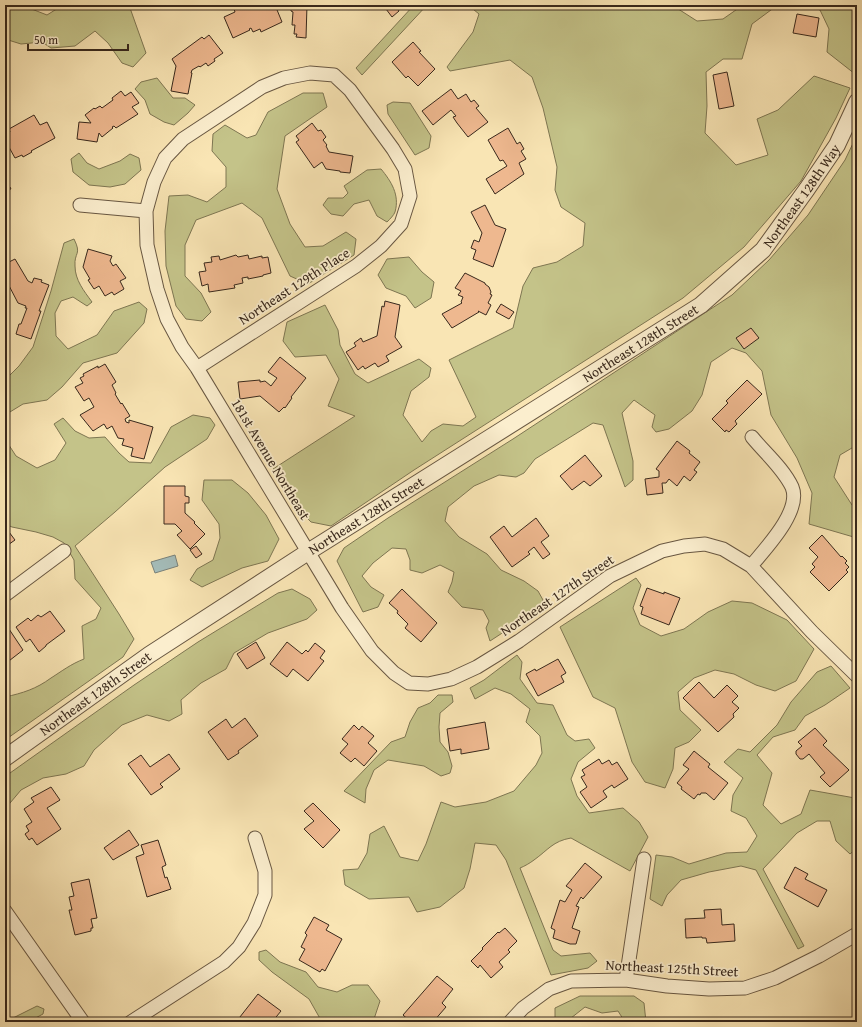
<svg xmlns="http://www.w3.org/2000/svg" width="862" height="1027" viewBox="0 0 862 1027" font-family="'Gentium Book Plus',serif">
	<style>
		.green { fill: #c4c389; stroke: #7e7652 }
		.water { fill: #a4bcb9; stroke: #79817a }
		.building { fill: #eeb88f; stroke: #38281c }
		.lines { fill: none; stroke-linecap: round; stroke-linejoin: round }
		.minor-casing { stroke: #685742; stroke-width: 15 }
		.tertiary-casing { stroke: #685742; stroke-width: 18 }
		.minor { stroke: #fbeece; stroke-width: 13 }
		.tertiary { stroke: #fbeece; stroke-width: 16 }
		.labels { text-anchor: middle; dominant-baseline: central; stroke-width: 3.5; stroke-linejoin: round; paint-order: stroke }
		.street-label { font-size: 14px; fill: #38281c; stroke: #fbeece }
	</style>
	<rect width="100%" height="100%" fill="#f9e5b4"/>
	<filter id="stains"><feTurbulence type="fractalNoise" baseFrequency=".005" numOctaves="4"/><feColorMatrix values="0 0 0 0 .2 0 0 0 0 .09 0 0 0 0 .02 0 0 0 .5 -.17"/></filter>
	<radialGradient id="worn" r=".72"><stop offset=".6" stop-color="#630" stop-opacity="0"/><stop offset="1" stop-color="#630" stop-opacity=".3"/></radialGradient>
	<path class="green" d="M5,5H26L29,8L47,15L63,5H133L130,8L146,53L133,67L122,63L108,43L95,31L75,46L51,48L42,42L21,44L5,39Z
		M414,5H427L362,75L356,68Z
		M468,5H672L697,21L723,19L743,5H774L775,7L752,24L742,59H723L706,72L707,106L705,133L736,165L768,155L757,119L778,110L814,76L850,88L836,118L801,181L744,247L683,298L414,470L331,526L311,522L296,507L273,469L355,416L328,406L339,379L326,355L295,357L283,341L287,322L325,305L338,330L340,345L355,374L368,383L419,359L431,368L429,377L411,391L403,415L422,442L431,431L443,424L463,426L476,417L449,360L513,328L523,286L533,268L557,262L583,246L585,223L561,207L555,190L557,167L543,108L532,77L510,60L450,71L447,67L473,32L479,14Z
		M810,5H857V66L855,74L827,52L829,29L820,10Z
		M157,78L173,98H185L195,105L188,113L174,125L164,122L150,114L145,100L135,89L141,82Z
		M303,93H323L327,107L285,136L277,189L290,224L305,247L323,246L346,232L356,239L354,255L308,284L290,276L262,218L242,203L196,220L185,245V276L201,293L211,312L202,321L186,319L176,306L166,266L165,231L169,196L188,195L207,202L226,187V167L212,151L213,134L225,125L247,138L256,135L268,112Z
		M393,102L410,103L431,136L429,148L415,155L388,114L387,105Z
		M857,135V445L840,455L834,477L852,505L857,510V538L809,524L812,493L797,458L771,415L762,371L746,353L732,348L711,362L702,395L692,411L669,429L656,432L652,427L655,415L634,400L622,413L633,461V480L625,487L603,425L593,423L535,459L524,473L516,477L499,475L474,486L448,507L445,521L459,537L487,554L501,570L524,581L538,591L543,600L539,609L490,641L486,628L489,621L483,610L462,607L448,592L452,582L454,572L440,565L422,573L410,570V560L406,549L392,548L373,563L362,576L371,587L384,595L378,607L363,612L337,561L344,548L388,518L513,439L732,295L769,260L808,215L845,160Z
		M79,153L87,163L99,169L120,161L130,154L139,158L141,170L125,184L110,187L89,185L73,172L71,159Z
		M381,169C391,181 400,195 395,212C394,215 390,219 387,222L377,216L369,200L354,204L343,216L331,214L323,205L328,198H343L348,193L344,186L367,170Z
		M74,239C82,255 74,252 75,266C75,280 84,291 92,302L87,306L73,297L61,301L55,313L56,336L68,349L97,335L114,311L139,302L147,309L144,323L117,353L83,363L62,387L47,400L23,404L5,415V380L19,366L33,347L51,291L64,243Z
		M409,257L422,272L434,282L431,298L415,308L406,296L386,288L378,275L387,259Z
		M193,415L210,418L215,425L207,439L165,467L115,512L75,546L119,614L134,639L123,657L5,740V697C23,693 36,689 51,678C62,671 71,664 84,659L82,626L96,619L101,608L75,579L74,560L64,543L53,537L36,532L12,527L5,524V439L16,456L37,468L55,460L66,443L54,424L63,418L75,431L89,438L105,437L119,453L129,462L151,463L171,427Z
		M204,480H232L248,493L266,515L279,539L268,561L242,568L202,587L190,580L197,569L213,560L220,538L219,524L202,500Z
		M636,578L641,585L633,608L640,625L661,636L684,629L708,612L732,601L752,603L787,620L814,649L796,681L775,691L756,685L734,674L715,670L694,678L678,692L680,710L701,730L689,742L675,748L673,769L665,788L645,782L632,762L615,708L593,697L560,627Z
		M292,589L310,599L317,610L307,619L268,633L234,653L226,669L201,683L181,700L182,714L169,721L147,715L122,725L94,750L84,766L66,774L43,778L21,790L5,809V778L10,773L134,685L198,642L278,593Z
		M517,655L522,662L520,679L537,703L553,705L567,735L575,741L589,739L595,748L578,762L571,779L577,796L589,813L623,808L639,822L648,837L630,871L571,838C553,841 548,850 534,860C530,863 525,866 520,868L553,950L561,956L590,953L597,961L588,968L551,975L506,860L496,845L475,843L470,869L464,888L440,907L417,912L409,897L369,899L345,885L343,870L358,869L367,853L370,834L384,826L400,857L418,861L426,844L441,802L455,807L486,802L514,791L536,765L542,753L540,736L526,722L530,709L511,694L495,688L475,699L470,688L484,680Z
		M831,666L850,688L825,705L805,716L795,730L773,737L757,755L772,773L763,805L781,824L801,814L810,790L855,798L857,795V848L850,854L836,841L830,821H817L797,833L763,869L804,946L798,949L756,870L741,866L709,872L681,880L667,895L662,906L650,899L656,855L672,857L689,864L726,853L747,852L757,836L746,818L731,811L733,795L743,778L724,762L738,749L750,752L777,725L791,702L817,672Z
		M438,695H452L453,702L440,713L439,727L440,742L448,752L452,766L450,773L441,776L424,766L388,760L374,770L366,789L365,803L344,791L391,742L405,737L410,722L418,708L430,703Z
		M266,950L280,962L306,972L318,987L337,992L352,985H368L380,1001L373,1022H322L309,999L272,972L259,960V952Z
		M580,996H634L644,1003L646,1022H625L618,1011L602,1013L585,1007L566,1022H559L555,1018V1008Z
		M37,1006L44,1009L43,1014L28,1022H5Z"/>
	<path class="water" d="M175,555L178,566L155,573L151,562Z"/>
	<path class="building" d="M244,5H275L282,22L261,32L260,29L253,32L251,28L249,29L250,30L233,38L224,17L235,12L234,9Z
		M291,5H307L306,38L296,37L297,34H294L295,25H292L293,12L291,11Z
		M383,5H403L398,9L399,11L392,17Z
		M797,14L819,18L816,37L793,33Z
		M209,35L223,53L214,59L215,61L208,66L206,63L200,67L199,66L192,70L191,73H192L188,94L171,91L176,66L172,59L202,37L204,39Z
		M413,42L421,51L419,52L435,69L418,86L408,76L406,78L392,62Z
		M727,72L734,106L719,109L713,75Z
		M451,89L458,99L466,94L471,102L474,100L479,106L476,108L488,122L468,137L457,123L453,117L456,116L451,110L433,125L422,111Z
		M121,91L125,96L131,92L139,103L132,107L138,114L116,128L114,126L112,127L113,128L102,137L99,133L97,142L77,139L79,122L91,123L85,115L94,108L95,109L100,106L102,108L113,100L112,98Z
		M34,115L40,125L47,122L55,138L31,151L32,152L23,157L22,155L15,158L5,140V135L10,132L9,129Z
		M312,123L318,131L321,130L326,137L323,140L327,145L326,146L329,152L353,156L350,173L340,172V171L326,169L322,162L314,168L296,142L299,140L296,136Z
		M508,128L517,144L520,142L524,149L521,151L526,159L519,163L524,174L495,194L486,179L507,166L503,160L500,161L488,140Z
		M5,185L11,188L5,198Z
		M485,205L495,225L506,229L493,267L473,259L476,250L471,248L474,240L479,242L482,233L471,212Z
		M88,249L112,256L110,261L113,266L116,264L126,278L120,281L124,289L114,295L112,292L105,296L99,286L94,289L88,280L90,279L83,267Z
		M236,255L238,257L248,255L249,259L262,256V258L268,257L271,273L263,275V276L248,279V277L242,278L243,283L234,285L235,288L209,292L208,284L202,286L199,272L206,271L204,263L212,262L211,257L219,256L220,260Z
		M15,259L28,281L32,283L34,278L42,280L41,282L49,285L39,311H41L31,339L16,334L19,324H21L27,308H25L26,306L18,303L5,278V264Z
		M465,273L485,283V284L489,287L491,292L490,294L492,295L488,303L491,305L486,315L478,311L479,312L452,328L442,314L462,303L461,302L463,297L458,295L461,291L455,288Z
		M385,301L400,305L395,337L402,347L386,356L389,361L378,367L375,363L365,369L363,366L358,370L346,352L356,346L354,343L361,338L363,342L377,336L382,306L384,307Z
		M501,304L514,312L509,319L496,312Z
		M751,328L759,338L744,349L736,338Z
		M280,357L306,378L291,397L292,398L285,408L284,407L279,412L260,396L240,399L238,382L260,380V382L265,381L271,386L277,378L268,372Z
		M105,364L116,382L112,385L116,393L115,394L121,404L122,403L130,416L125,419L126,422L129,423V420L153,427L144,459L131,456L133,448L122,445L124,439L118,438L112,426L107,429L104,424L93,431L80,415L94,407L89,398L84,401L75,387L83,383L80,378L84,376L83,374L98,366V368Z
		M747,380L762,394L735,421L737,424L729,432L726,430L725,432L712,419L728,403L726,401Z
		M677,441L690,451L689,453L700,462L694,470L697,472L690,481L684,476L677,486L669,479L666,483H662L663,493L647,495L645,479L659,477V471L656,469Z
		M585,455L602,476L590,486L584,481L572,490L560,476Z
		M164,486H185V496L189,497V503H185V513L195,522L194,523L205,534L190,549L177,535L182,531L175,524H164Z
		M536,518L549,536L541,542L550,554L543,559L534,547L528,552L530,554L512,567L490,537L504,526L512,537Z
		M6,528L15,540L5,547V529Z
		M822,535L841,557L842,556L847,561L845,563L849,567L846,570L848,572L829,591L810,572L815,567L812,564L818,557L809,548Z
		M196,546L202,554L196,558L190,550Z
		M647,588L664,594V592L680,598L669,625L641,614L643,607L640,606Z
		M402,589L437,623L421,642L405,628L408,624L397,613L398,611L389,603Z
		M50,611L65,631L46,645V646L39,652L30,639L26,642L16,627L28,618L31,621L38,615L41,617Z
		M5,623L23,650L5,664Z
		M256,642L265,658L247,669L237,654Z
		M287,642L302,654L306,650L308,652L315,643L325,651L320,658L324,661L308,681L293,669L287,677L270,664Z
		M558,659L566,673L561,676L564,682L538,696L526,674L535,669L536,671Z
		M699,682L714,698L727,685L738,696L732,702L739,708L733,714L734,717L718,732L683,698Z
		M245,718L258,736L238,751L239,753L228,760L208,732L226,719L232,728Z
		M485,722L489,749L461,754V749L450,751L447,729Z
		M354,725L359,730L362,726L374,736L368,743L377,751L364,766L355,758L351,762L340,753L348,744L342,739Z
		M815,728L827,741L823,745L849,770L830,787L820,777L825,773L809,754L803,759H800L796,754V751L802,746L798,742Z
		M694,751L710,764L708,767L728,783L714,800L706,793H701L700,795L698,794L694,799L681,789L682,787L677,783L689,769L683,765Z
		M169,754L180,769L160,784L163,787L151,795L128,764L141,755L150,767Z
		M599,759L602,764L609,760L612,765L617,762L628,779L614,788L612,785L603,791L607,797L591,808L580,792L587,787L581,777L585,775L582,770Z
		M51,787L60,800L47,808L61,829L37,845L32,838L29,840L25,834L29,831L26,826L32,822L24,809L34,802L31,798Z
		M313,803L340,830L323,848L304,829L314,821L304,811Z
		M129,830L139,845L113,860L104,848Z
		M158,840L166,865L162,867L165,878L167,877L171,889L147,897L136,857L144,854L141,845Z
		M585,863L602,877L583,899L581,897L576,906L579,907L572,928L580,931L576,944H570L553,938L555,930L551,928L560,900L565,902L572,890L566,886Z
		M795,867L808,874L805,879L827,890L818,907L784,888Z
		M89,879L97,918L91,919L93,928H91V931L75,935L69,910H72L69,897L74,896L71,883Z
		M721,909L722,925L734,924L735,941L707,943L706,938H702V937L686,938L685,919L705,918L704,910Z
		M314,917L329,925L326,930L342,939L325,971L322,969L320,972L299,960L305,949L301,947L307,935L305,933Z
		M505,928L517,941L508,950L510,952L499,962L503,967L491,978L480,965L478,968L471,961L483,949L482,948L498,932L499,933Z
		M437,976L453,989L442,1003L446,1007L433,1022H411L403,1015Z
		M258,994L281,1011L272,1022H236Z"/>
	<g class="lines">
		<g class="minor-casing">
			<path id="minor" d="M80,205L146,211
				M197,368L356,266L381,246L401,224L410,196L405,169L393,149L350,90L334,75L310,73L284,78L262,87L183,139L165,158L154,182L146,211L147,245L157,289L167,319L182,347L197,368L342,608L372,651L394,673L409,683L428,684L451,679L477,667L519,641L610,576L662,551L684,546L705,544L723,549L751,566L812,632L857,676
				M751,566C765,549 802,511 792,487C783,468 765,453 752,437
				M5,595L64,551
				M5,911L83,1022
				M626,980L644,859
				M131,1022L224,962L239,947L254,923L265,895V871L255,838
				M510,1022L523,1008L549,989L571,981L626,980L667,986L709,989L745,988L775,978L819,956L857,934"/>
		</g>
		<g class="tertiary-casing">
			<g id="tertiary">
				<path id="s1" d="M5,758L149,655L308,552L701,305L763,250L807,189L837,145L857,102"/>
			</g>
		</g>
		<use href="#minor" class="minor"/>
		<use href="#tertiary" class="tertiary"/>
	</g>
	<g class="labels">
		<g class="street-label">
			<text stroke="none"><textPath href="#s1" startOffset="980">Northeast 128th Way</textPath></text>
			<text transform="translate(294 286) rotate(-33)">Northeast 129th Place</text>
			<text stroke="none"><textPath href="#s1" startOffset="759">Northeast 128th Street</textPath></text>
			<text transform="translate(271 459) rotate(59)">181st Avenue Northeast</text>
			<text stroke="none"><textPath href="#s1" startOffset="435">Northeast 128th Street</textPath></text>
			<text transform="translate(557 595) rotate(-34)">Northeast 127th Street</text>
			<text stroke="none"><textPath href="#s1" startOffset="111">Northeast 128th Street</textPath></text>
			<text transform="translate(672 968) rotate(3)">Northeast 125th Street</text>
		</g>
	</g>
	<rect width="862" height="1027" fill="none" stroke="#f9e5b4" stroke-width="20"/>
	<rect x="6" y="6" width="850" height="1015" fill="none" stroke="#38281c" stroke-width="2"/>
	<rect x="10" y="10" width="842" height="1007" fill="none" stroke="#38281c"/>
	<path d="M28 44v6h100v-6" fill="none" stroke="#38281c" stroke-width="2"/>
	<text x="34" y="44" font-size="12" fill="#38281c" stroke="#fbeece" stroke-width="3" paint-order="stroke">50 m</text>
	<rect width="100%" height="100%" filter="url(#stains)"/>
	<rect width="100%" height="100%" fill="url(#worn)"/>
</svg>
